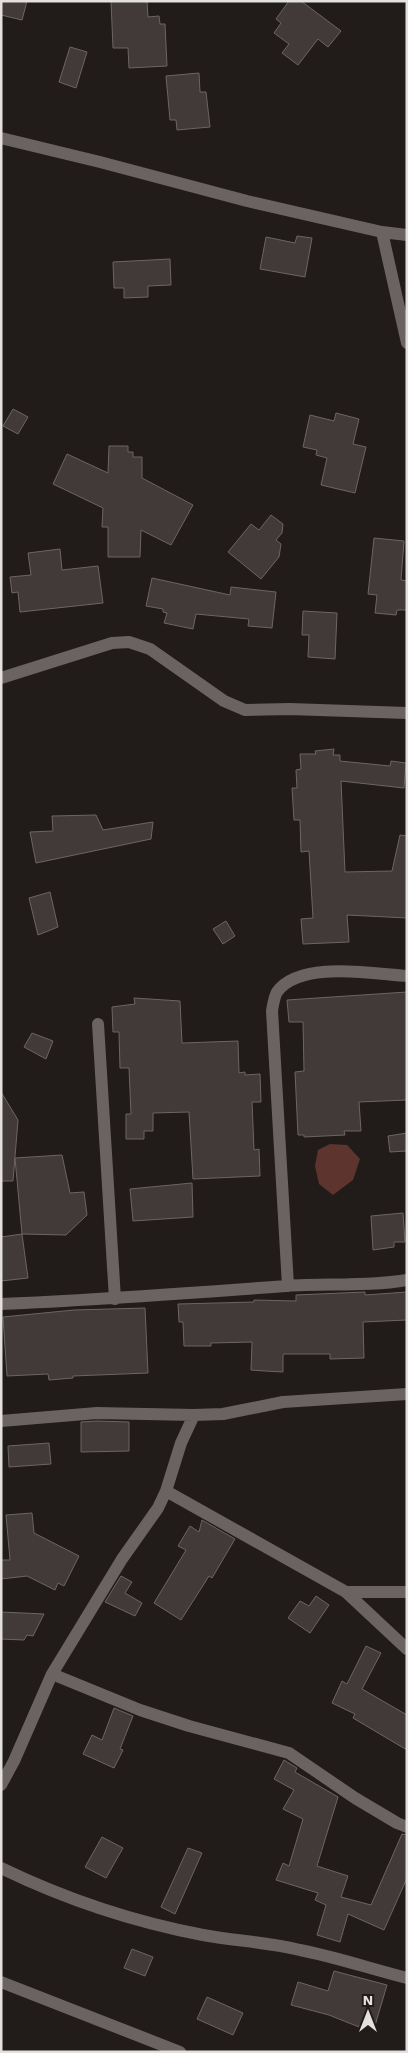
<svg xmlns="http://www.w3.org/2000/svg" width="408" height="2053" viewBox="0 0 408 2053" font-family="'Work Sans',sans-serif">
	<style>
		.green { fill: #5e352e }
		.building { fill: #413a39; stroke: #6c6563 }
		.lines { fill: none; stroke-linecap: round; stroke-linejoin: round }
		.street { stroke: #6b6362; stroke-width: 12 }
	</style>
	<rect width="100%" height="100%" fill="#211b1a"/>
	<path class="green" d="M330,1144L347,1145L360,1159L353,1180L333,1195L319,1184L315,1166L318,1150Z"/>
	<path class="building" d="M1,1H27L22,20L1,15Z
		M111,1H147L148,17L159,16L160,24H165L167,66L129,68L128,48H113Z
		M289,1H301L341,31L328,47L318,39L298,65L282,53L289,44L274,33L281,23L276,19Z
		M70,47L87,52L76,88L59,82Z
		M199,73L200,92H206L210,127L177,130L176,120H170L166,76Z
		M297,236L312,238L305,277L260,269L266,237L295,243Z
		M170,259L171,285L148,286V297L124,298V288H114L113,262Z
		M13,409L28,417L18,434L3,426Z
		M336,413L359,419L353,444L366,447L355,493L321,485L327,458L316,455L317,450L303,447L310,415L334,421Z
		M109,446H128V452H133V457H142V478L193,505L171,545L141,530L140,557H108V527H102L103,508L53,484L67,454L108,473Z
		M271,515L283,524L282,533L276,540L281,544L279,557L261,579L228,552L251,524L259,530Z
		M374,538L404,541L401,580L407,581V610H397L396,615L375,613L377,595L368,594Z
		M60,549L62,570L98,566L103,603L20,612L18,592L12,593L10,577L31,575L28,553Z
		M152,578L230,595L231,587L276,592L272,628L248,626L249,619L196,614L193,629L164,623L167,613L163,612V609L146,606Z
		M303,611L337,613L335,659L308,657L309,635H302Z
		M334,749L333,755H340V761L390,766L391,761L406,763L404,788L341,781L345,872L392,871L400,835L407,836V918L347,915L349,942L303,944L301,919L313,918L309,851L301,852L300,820H294L292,788H297L296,770L301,769L300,754H316L315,751Z
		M96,815L103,830L153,822L151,839L36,863L30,832L53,831L52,816Z
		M50,892L58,927L38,935L29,898Z
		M226,921L235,936L223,944L213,929Z
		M407,992V1100L359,1102L361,1131H344L345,1135L304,1137V1135H298L295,1072L304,1071L303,1022H289L287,1000Z
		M134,998L180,1001L182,1043L238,1041L239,1073L245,1072V1075L260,1074L261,1102H252L254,1150L259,1149L260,1176L193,1179L189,1112L153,1113V1131H144V1139H126V1114H131L129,1068H120L119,1032H113L112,1007L135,1004Z
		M32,1033L53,1041L46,1059L24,1047Z
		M1,1092L18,1120L13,1181H1Z
		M407,1133V1151L390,1152L388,1136Z
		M62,1155L70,1193L84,1192L87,1215L66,1235L22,1234L15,1158Z
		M192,1183L193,1217L133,1221L130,1189Z
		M403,1213L405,1242H394V1247L373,1250L371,1216Z
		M22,1234L28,1278L1,1281V1237Z
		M365,1292V1295L407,1292V1320L363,1322L364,1358L330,1359V1354H284L283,1355V1372L265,1371L251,1370L252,1342L211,1343V1346H184L183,1322H179L178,1304L254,1302V1300L296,1301V1295Z
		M145,1308L148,1373L73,1376V1378L49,1380L48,1374L7,1376L3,1317L74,1310Z
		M97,1421L129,1422V1451L81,1452V1422Z
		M49,1443L51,1464L9,1467L8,1446Z
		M32,1513L34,1533L79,1556L64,1586L58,1583L55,1590L27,1576L1,1579V1560H10L6,1515Z
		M202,1520L235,1539L212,1578L209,1576L181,1620L154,1603L186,1550L178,1546L190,1526L199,1532Z
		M121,1576L132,1582L125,1593L142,1603L135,1616L105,1602Z
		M316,1596L329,1605L310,1633L288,1618L300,1601L309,1606Z
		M1,1612L44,1614L33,1636L27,1635L24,1640L1,1639Z
		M366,1646L381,1653L362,1689L407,1715V1750L353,1718L355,1714L332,1703L342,1681L347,1684Z
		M114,1708L133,1716L120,1749L123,1750L114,1768L83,1754L92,1735L102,1740Z
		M284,1760L297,1768L295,1772L338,1797L317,1866L348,1876L341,1897L371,1905L402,1834L407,1835V1878L384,1930L348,1914L340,1942L317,1935L326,1905L315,1900L318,1893L276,1880L283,1863L289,1866L303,1819L283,1809L294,1790L274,1779Z
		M102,1837L123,1848L106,1878L85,1867Z
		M188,1848L202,1853L175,1914L161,1907Z
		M132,1949L153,1957L145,1976L124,1968Z
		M334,1971L387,1985L374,2029L359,2025V2027L329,2015L291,2005L298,1982L328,1991Z
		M207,1997L243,2013L233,2035L197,2019Z"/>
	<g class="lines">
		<path class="street" d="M1,138L100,162L247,201L382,232L407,235
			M382,232L407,343
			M1,678L112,643L129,642L150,649L224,701L245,710L290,709L407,713
			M98,1024L115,1299
			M288,1286L272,1011C273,1005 274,997 277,992C300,960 373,974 407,976
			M1,1304C96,1300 191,1293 286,1286C326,1283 367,1287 407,1280
			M1,1421L97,1413L194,1415L223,1414L283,1402L407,1394
			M166,1491L346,1592H407
			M346,1592L407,1649
			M52,1674L140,1710L189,1726L289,1753L355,1798L397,1823L407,1827
			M1,1785L14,1761L52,1674L122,1559L158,1508L166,1491L181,1443L194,1415
			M1,1868C65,1899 134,1922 203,1935C235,1941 268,1942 300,1950C336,1957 371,1969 407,1978
			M1,1982L180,2052"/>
	</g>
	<rect width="408" height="2053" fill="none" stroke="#e4e0df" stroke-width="5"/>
	<g transform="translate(368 2013)" stroke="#211b1a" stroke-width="4" paint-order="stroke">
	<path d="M0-4L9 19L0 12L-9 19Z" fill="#e4e0df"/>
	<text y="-8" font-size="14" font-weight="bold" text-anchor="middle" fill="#e4e0df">N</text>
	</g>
</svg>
